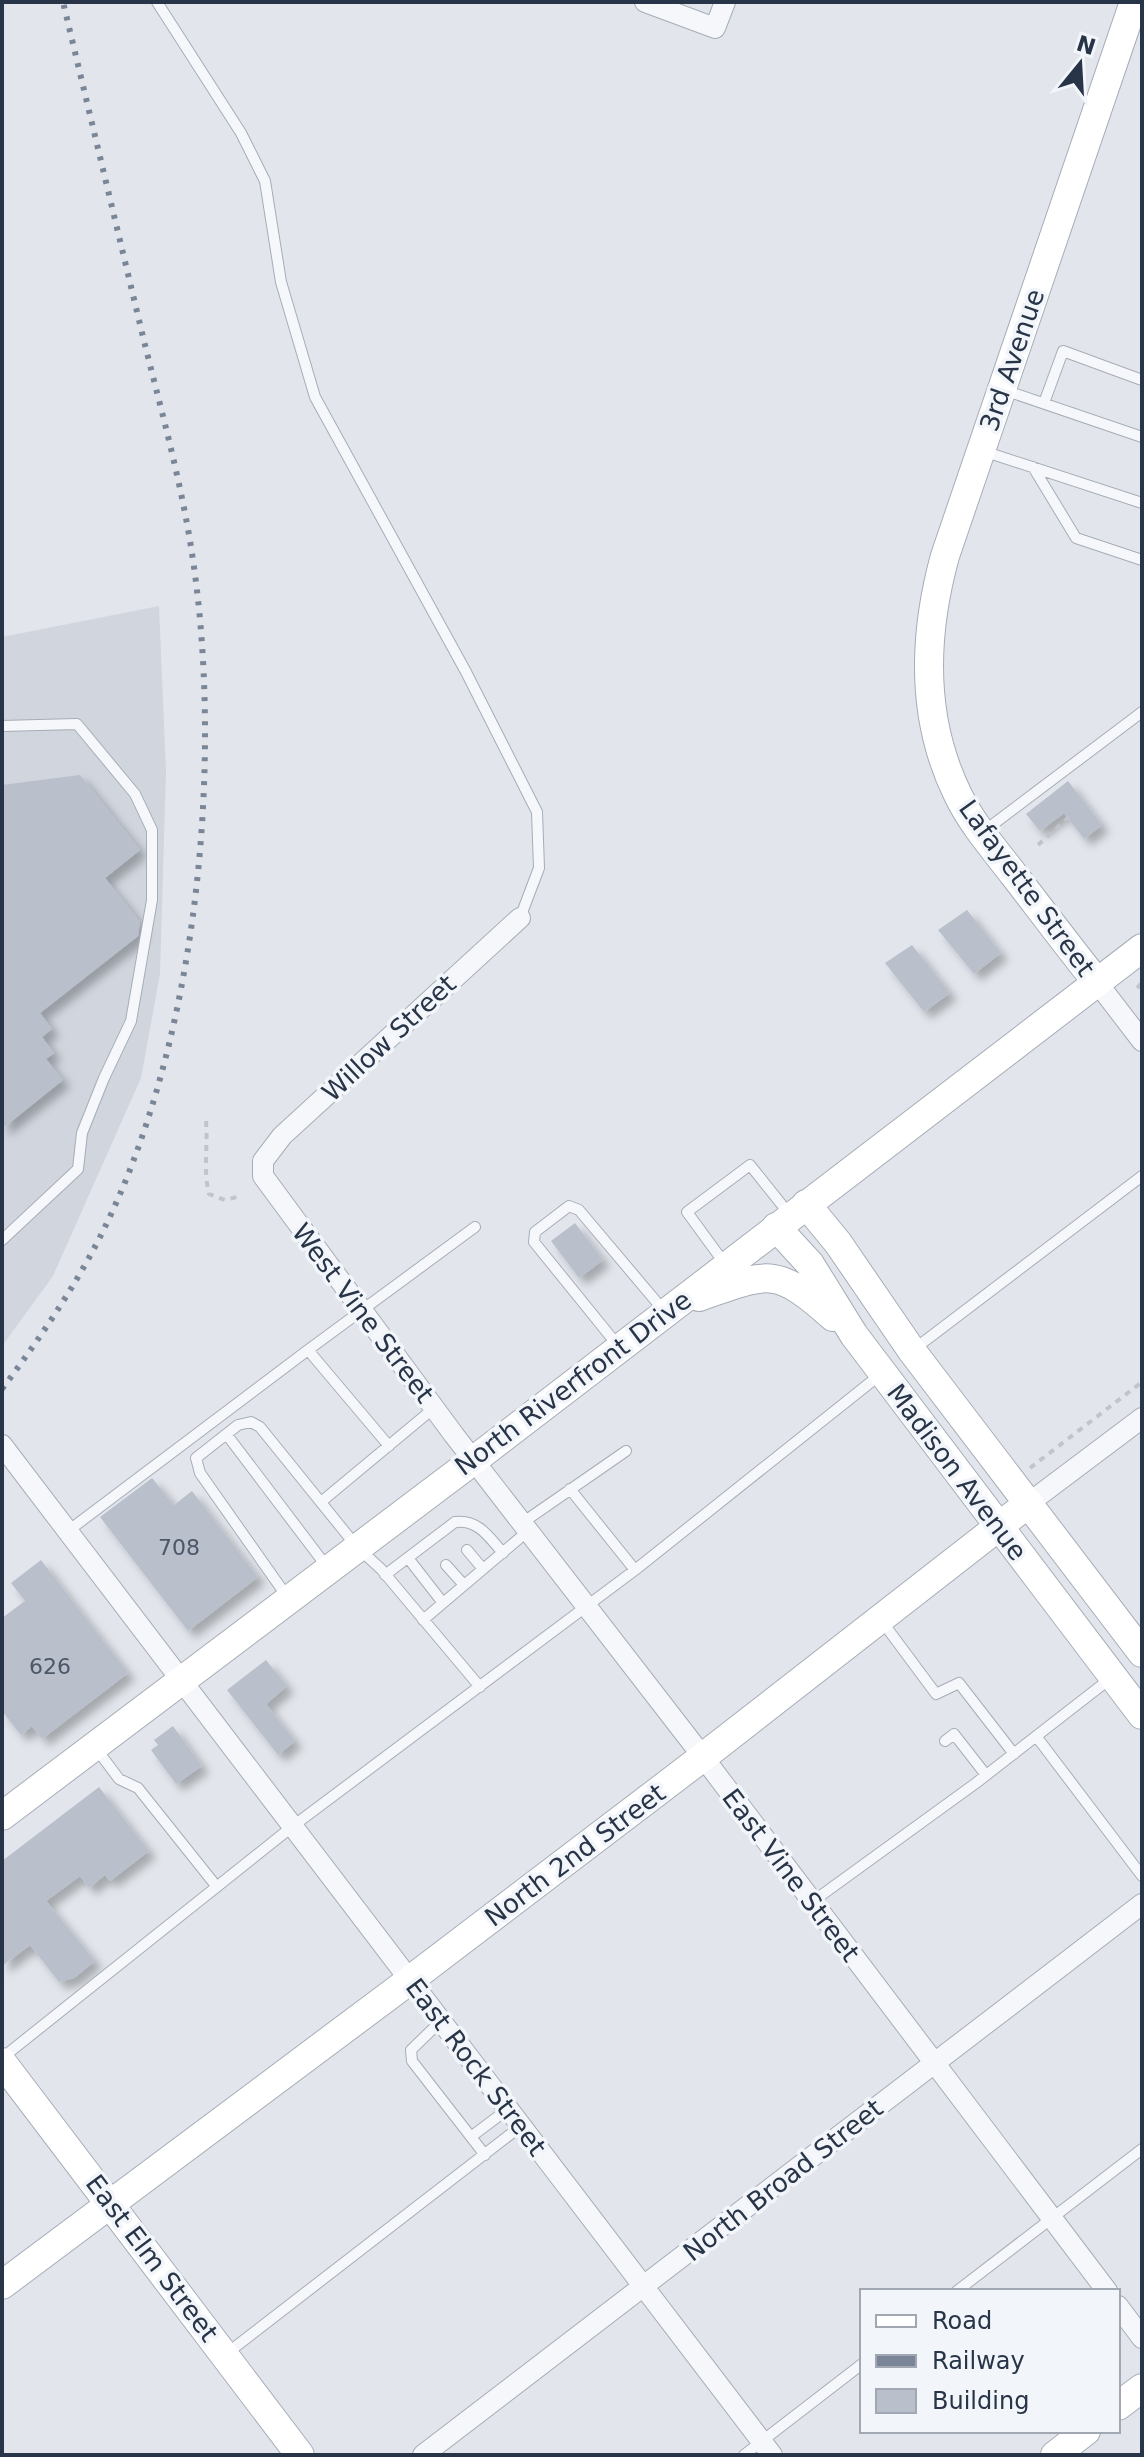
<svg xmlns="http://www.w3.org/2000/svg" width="1144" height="2457" viewBox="0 0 1144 2457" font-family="'DejaVu Sans',sans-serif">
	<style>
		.built { fill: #d0d5de }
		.building { fill: #b9bfcb; filter: url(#shadow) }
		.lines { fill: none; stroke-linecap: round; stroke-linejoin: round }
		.lane-casing { stroke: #a6adb7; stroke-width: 12 }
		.street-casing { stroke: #a6adb7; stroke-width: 22 }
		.secondary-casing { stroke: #a6adb7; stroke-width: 30 }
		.path { stroke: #c0c4cb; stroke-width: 4; stroke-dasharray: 6 6; stroke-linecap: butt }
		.lane { stroke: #f6f7fa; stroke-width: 10 }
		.street { stroke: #f6f7fa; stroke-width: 20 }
		.secondary { stroke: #fff; stroke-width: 28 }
		.rail { stroke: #7a8698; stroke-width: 6; stroke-dasharray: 4 8; stroke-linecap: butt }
		.labels { text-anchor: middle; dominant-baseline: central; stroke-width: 7; stroke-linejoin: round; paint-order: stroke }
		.number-label { font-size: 22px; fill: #4c5768 }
		.street-label { font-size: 26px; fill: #283447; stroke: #f2f5f9 }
	</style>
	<defs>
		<filter id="shadow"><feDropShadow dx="7" dy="7" stdDeviation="4" flood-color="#0004"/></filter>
	</defs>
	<rect width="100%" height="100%" fill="#e2e6ec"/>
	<path class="built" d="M159,606L166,771L160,974L141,1078L53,1276L2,1346V637Z"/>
	<path class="building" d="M80,775L140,850L105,878L140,922L138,936L40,1013L52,1029L42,1037L54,1053L46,1059L63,1080L2,1129V785Z
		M1068,781L1102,825L1084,839L1064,813L1040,831L1026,814Z
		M967,910L1001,953L974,974L938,930Z
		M912,945L950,993L924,1012L885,963Z
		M575,1223L603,1260L579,1278L551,1241Z
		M152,1478L174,1505L192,1491L258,1577L188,1631L100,1517Z
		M41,1560L128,1673L42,1739L32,1726L21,1735L2,1711V1618L25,1601L11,1583Z
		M266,1660L287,1686L266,1704L295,1741L278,1755L227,1690Z
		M173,1726L202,1766L176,1784L151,1750L158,1745L154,1740Z
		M99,1787L149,1851L110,1881L105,1875L89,1888L80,1876L46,1901L95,1961L74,1978L59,1982L30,1945L2,1966V1861Z"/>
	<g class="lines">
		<g class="lane-casing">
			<path id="lane" d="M157,2L241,133L265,181L281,282L315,397L466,672L537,812L539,868L520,918
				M1004,390L1142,437
				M1044,403L1063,351L1142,380
				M983,451L1142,503
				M1033,467L1076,538L1142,560
				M2,726L77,724L135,794L152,830V900L131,1021L104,1078L82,1133L78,1169L2,1240
				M983,832L1142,712
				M725,1264L687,1212L750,1165L790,1215
				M619,1347L534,1242L535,1232L569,1206L579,1210L665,1312
				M913,1350L1142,1176
				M227,1435L327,1567
				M389,1446L308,1350L475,1227
				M570,1489L635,1570
				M321,1502L434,1408
				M522,1523L626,1451
				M68,1531L308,1350
				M467,1550L483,1569
				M408,1558L443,1603
				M446,1565L464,1585
				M385,1575L455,1522C478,1519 489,1537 503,1553
				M288,1598L200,1473L196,1458L238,1425L251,1422L260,1427L357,1547L381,1569L480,1687
				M423,1620L528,1531
				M881,1620L936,1694L959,1683L1014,1754
				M1036,1736L1142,1876
				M945,1741L954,1734L986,1775
				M95,1747L119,1779L138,1788L217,1887
				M812,1902L976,1783L1111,1678
				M441,2021L411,2050L412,2061L485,2155
				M2,2058L293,1826L635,1570L881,1374
				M472,2136L508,2109
				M957,2291L1142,2149
				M226,2354L521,2126
				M744,2455L862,2364"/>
		</g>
		<g class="street-casing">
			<path id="street" d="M645,2L715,28L725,2
				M520,918L282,1136L263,1161V1176L454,1435L703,1757L1107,2291
				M1096,981L1142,1041
				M2,1445L772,2455
				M1029,1503L1142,1418
				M1118,2306L1142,2338
				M423,2455L1142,1904"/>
		</g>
		<g class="secondary-casing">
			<path id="secondary" d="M1096,981C1068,946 1041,910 1014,875C994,849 972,824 958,795C920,718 923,636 945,556L1134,2
				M806,1204L838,1243L912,1351L1142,1653
				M776,1227L810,1264L854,1335L1142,1715
				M699,1297C768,1273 775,1265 833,1317
				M2,1816L474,1460L1142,948
				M2,2062L300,2455
				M2,2285L410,1980L703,1757L1029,1503
				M1118,2406L1142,2388
				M1055,2455L1086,2431"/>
		</g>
		<path class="path" d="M1038,845L1069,817
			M1137,988L1142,983
			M206,1121C208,1146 203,1170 209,1194L225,1200L241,1196
			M1030,1468L1142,1382"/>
		<use href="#lane" class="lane"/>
		<use href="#street" class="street"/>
		<use href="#secondary" class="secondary"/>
		<path class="rail" d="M2,1389C38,1341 73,1290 100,1237C198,1044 225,759 191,547C180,478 161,409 144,341C117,228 90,115 63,2"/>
	</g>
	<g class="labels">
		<g class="number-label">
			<text x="179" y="1547">708</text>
			<text x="50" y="1666">626</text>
		</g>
		<g class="street-label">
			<text transform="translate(1012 360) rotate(-71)">3rd Avenue</text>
			<text transform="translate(1027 888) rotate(54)">Lafayette Street</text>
			<text transform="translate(389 1038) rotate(-43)">Willow Street</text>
			<text transform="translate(363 1313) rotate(53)">West Vine Street</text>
			<text transform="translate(573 1383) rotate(-37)">North Riverfront Drive</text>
			<text transform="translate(957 1472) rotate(53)">Madison Avenue</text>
			<text transform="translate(575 1855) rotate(-37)">North 2nd Street</text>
			<text transform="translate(791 1875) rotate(53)">East Vine Street</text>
			<text transform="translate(476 2067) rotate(53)">East Rock Street</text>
			<text transform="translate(783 2180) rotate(-38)">North Broad Street</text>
			<text transform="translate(152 2258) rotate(53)">East Elm Street</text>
		</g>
	</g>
	<rect width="1144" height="2457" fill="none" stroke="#283447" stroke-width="8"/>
	<rect x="860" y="2289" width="260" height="144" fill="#f2f5f9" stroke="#a1a8b2" stroke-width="2"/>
	<rect x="876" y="2315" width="40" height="12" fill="#ffffff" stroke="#a1a8b2" stroke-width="2"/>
	<text x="932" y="2329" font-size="24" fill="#283447">Road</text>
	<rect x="876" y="2355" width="40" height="12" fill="#7a8698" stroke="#a1a8b2" stroke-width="2"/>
	<text x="932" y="2369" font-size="24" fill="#283447">Railway</text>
	<rect x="876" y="2389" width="40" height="24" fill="#b9bfcb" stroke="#a1a8b2" stroke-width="2"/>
	<text x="932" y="2409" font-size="24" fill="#283447">Building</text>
	<g transform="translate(1080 64) rotate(18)" stroke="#f2f5f9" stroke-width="6" paint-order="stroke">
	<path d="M0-6L14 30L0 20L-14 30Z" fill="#283447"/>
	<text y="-12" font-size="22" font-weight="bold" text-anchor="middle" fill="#283447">N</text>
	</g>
</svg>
